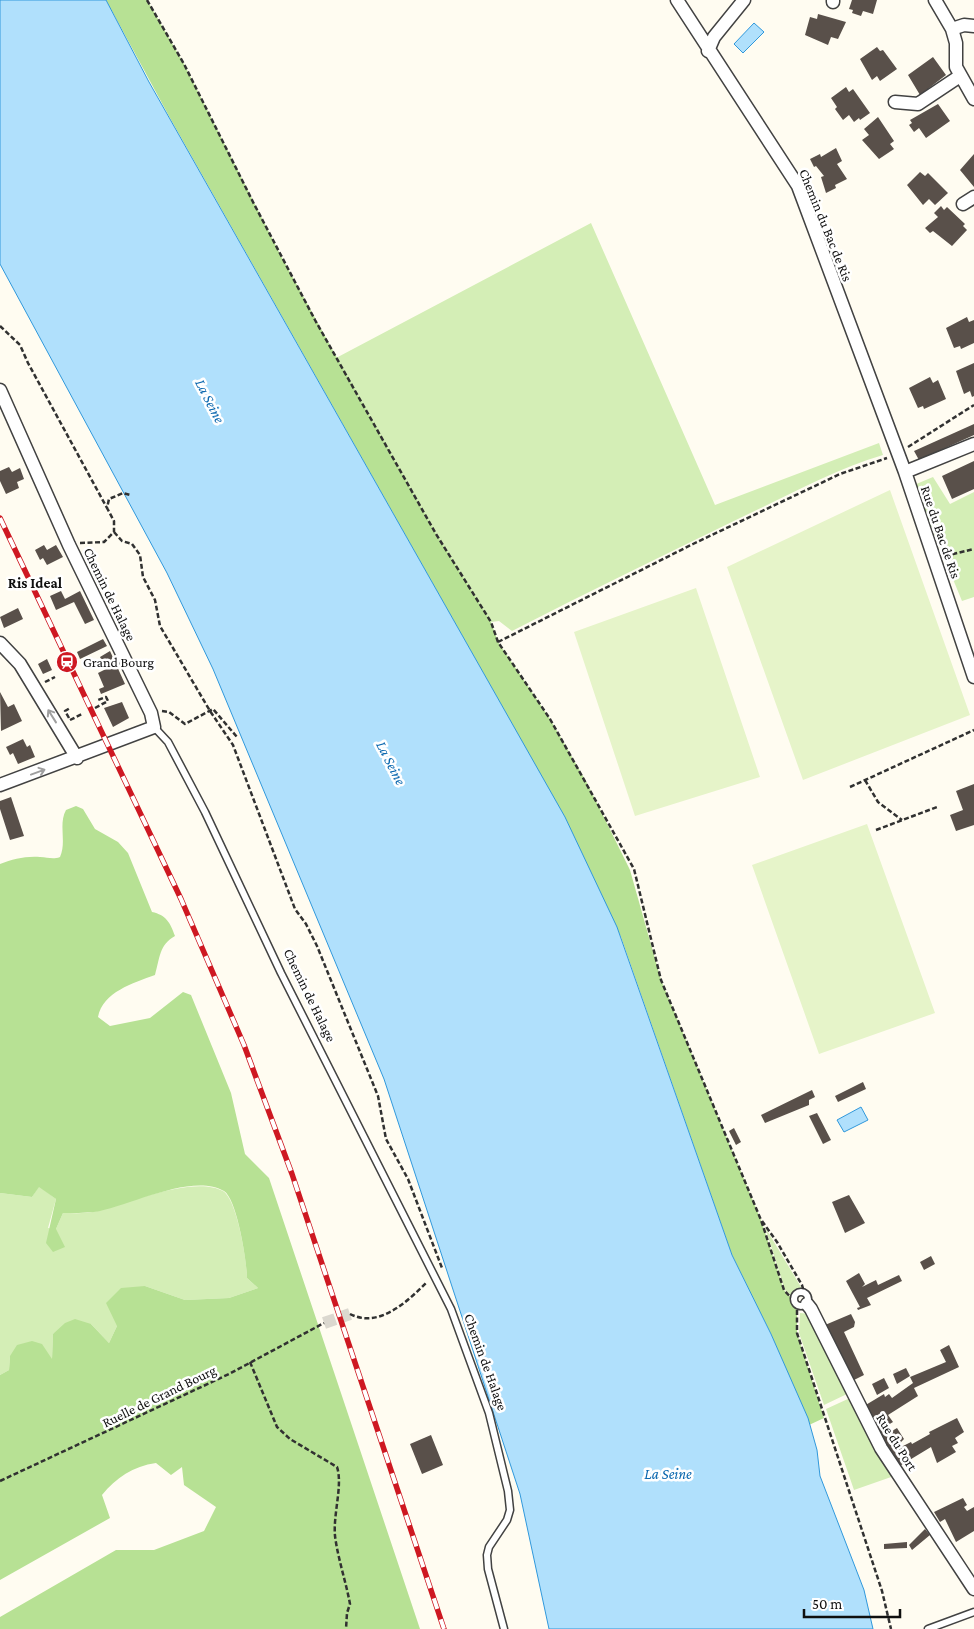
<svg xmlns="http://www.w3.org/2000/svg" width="974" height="1629" viewBox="0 0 974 1629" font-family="'Crimson Pro',serif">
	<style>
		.green { fill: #d4eeb6 }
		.forest { fill: #b7e194 }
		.pitch { fill: #e6f4c9 }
		.water { fill: #b0e0fc; stroke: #3098db }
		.building { fill: #59504a }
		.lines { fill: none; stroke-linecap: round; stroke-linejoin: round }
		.street-tunnel { stroke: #dbd8cf; stroke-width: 12; stroke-dasharray: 12 6; stroke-linecap: butt }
		.lane-casing { stroke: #424242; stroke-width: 9 }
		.street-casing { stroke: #424242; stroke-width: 15 }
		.path { stroke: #313131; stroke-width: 2.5; stroke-dasharray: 5 2.5; stroke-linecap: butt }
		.lane { stroke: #fff; stroke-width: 6 }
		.street { stroke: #fff; stroke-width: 12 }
		.rail-casing { stroke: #ce1822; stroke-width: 5.5 }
		.rail { stroke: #fff; stroke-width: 4; stroke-dasharray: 11; stroke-linecap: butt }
		.oneway { stroke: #9f9f9f }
		.labels { text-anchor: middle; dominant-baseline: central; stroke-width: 5; stroke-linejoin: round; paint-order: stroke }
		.street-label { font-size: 14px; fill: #0f0f0f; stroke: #fff }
		.poi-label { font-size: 14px; fill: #0f0f0f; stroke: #fff; text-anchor: start }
		.water-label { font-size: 15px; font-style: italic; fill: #0b68af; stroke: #fff }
		.neighbourhood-label { font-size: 15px; font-weight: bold; fill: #0f0f0f; stroke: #fff }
	</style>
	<rect width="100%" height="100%" fill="#fffcf1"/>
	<path class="green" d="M591,223L715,505L879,443L883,455C833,470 787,496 740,518C664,555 588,592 512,631L499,621L491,622L436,534L336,358Z
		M933,477L950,504L974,492V597L962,601L914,485Z
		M39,1186L56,1199L48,1228L56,1229L63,1213C74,1213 87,1214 97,1211C127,1203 195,1175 223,1191C237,1199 247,1262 247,1278L258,1288L229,1298L185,1300L145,1286L117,1326L109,1343L91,1324L53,1334L52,1360L10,1356L9,1370L0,1375V1193L32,1197Z
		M765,1227L801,1287V1291L795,1293L793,1297L785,1290Z
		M800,1313L810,1314L847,1394L824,1405L799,1333Z
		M850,1398L894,1476L854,1490L826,1409Z"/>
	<path class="forest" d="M106,0H147L184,64L281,256L358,396L436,534L491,622L498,642L550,719L587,783L630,870L661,980L761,1220L784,1290L794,1301L797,1311V1333L824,1418L809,1425L771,1334L732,1255L621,937L498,699L170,118Z
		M76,806L83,809L95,829L118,842L128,853L152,912C166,915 170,922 175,936C159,945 160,958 155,975C133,983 103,992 98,1017L110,1026L150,1018L183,992L191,995L231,1093L245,1154L269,1178L420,1629H0V1617L116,1550H154L204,1531L216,1507L184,1485L182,1467L171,1475L156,1463C133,1466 116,1478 102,1495L110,1518L0,1580V1375L9,1370L10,1356L17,1345L32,1341L42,1344L52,1359L53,1334L65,1323L75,1319L91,1324L109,1343L117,1326L106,1303L121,1288L145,1286L185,1300L229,1298L258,1288L247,1278C247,1262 237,1199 224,1191C192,1172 127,1207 94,1212C84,1213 73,1213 63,1213L56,1229L65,1247L53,1252L46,1243L56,1199L39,1187L32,1197L0,1193V864C13,859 25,856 40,857C48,857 52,860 60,857C67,841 58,825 66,810Z"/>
	<path class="pitch" d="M890,490L970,715L803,780L727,567Z
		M696,588L760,777L635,816L574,632Z
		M867,824L935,1013L819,1054L752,865Z"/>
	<path class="water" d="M0,0H106L149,82L565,817L617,927L732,1255L771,1334L808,1418L817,1450L820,1476L864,1590L873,1629H549L520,1494L384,1079L213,669L167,573L0,264Z
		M754,23L764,32L743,53L734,44Z
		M861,1107L868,1120L844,1132L837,1120Z"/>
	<path class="building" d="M852,0H877L873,14L863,11L861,16L852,13L853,10L849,9Z
		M818,14L846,22L838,39L831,37L828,45L805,35L810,17L817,19Z
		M877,47L880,51L883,50L897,69L880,81L877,76L872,80L860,59Z
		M933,57L946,75L920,95L908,75Z
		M846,87L849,92L853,89L870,113L860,120L859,118L854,122L849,115L843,120L835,109L837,107L831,98Z
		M938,104L950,121L926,138L919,128L914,132L909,125L912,123L910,120Z
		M878,117L894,141L890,144L894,149L879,159L862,140L869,135L864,129Z
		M836,148L842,161L837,164L847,179L835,185L836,188L826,193L821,177L824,176L816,166L814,167L810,159L820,154L821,157Z
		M974,154V187L960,170Z
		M920,172L925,176L928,173L948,193L935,205L929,199L923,205L907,185Z
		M941,206L944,210L947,207L965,224L963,226L967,230L952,246L933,231L930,233L925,228L938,217L934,213Z
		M967,317L969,322L974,320V343L961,349L960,346L954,348L946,328Z
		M974,363V396L972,397L970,391L964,394L956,371Z
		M930,377L933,383L938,380L946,399L924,409L923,406L918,408L909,388Z
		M974,424V435L919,460L914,451Z
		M974,461V489L952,499L942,476Z
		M9,467L12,472L20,468L24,479L17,482L19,488L6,494L0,481V471Z
		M44,545L47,550L56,545L63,557L47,565L43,558L40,560L35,550Z
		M61,591L65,599L80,591L94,620L85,624L74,602L56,610L50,596Z
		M18,608L23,619L4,628L0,617Z
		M103,639L107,646L80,659L77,652Z
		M110,651L125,684L101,694L99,689L104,687L98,673L106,669L100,657Z
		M47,659L52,670L43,674L38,664Z
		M0,692L8,707L14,704L22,721L1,731Z
		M122,702L129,718L113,727L104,708Z
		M23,739L27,747L30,745L35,757L18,764L13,753L10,755L6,747Z
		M974,784V825L956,831L950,815L963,810L956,791Z
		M11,797L24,836L10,840L0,809V801Z
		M863,1082L866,1089L838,1102L835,1096Z
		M812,1090L815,1097L809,1100V1105L765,1123L761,1115Z
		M817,1113L831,1140L823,1144L809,1116Z
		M734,1128L741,1142L736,1145L729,1131Z
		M849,1195L865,1223L845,1233L832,1202Z
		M931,1256L935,1264L924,1270L920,1262Z
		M859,1273L865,1284L862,1287L876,1280L878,1285L899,1275L902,1281L867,1298L871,1305L858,1310L857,1308L860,1307L846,1281Z
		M851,1314L855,1322L854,1327L844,1332L864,1375L852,1381L825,1325Z
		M949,1345L959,1367L914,1388L918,1396L888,1415L893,1422L888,1425L892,1431L897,1428L904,1439L899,1444L901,1447L911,1442L912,1444L930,1434L929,1432L957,1418L964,1432L955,1438L958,1443L952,1446L956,1452L937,1463L931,1447L898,1467L864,1406L884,1394L885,1397L889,1394L892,1398L913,1383L910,1377L946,1362L940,1350Z
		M906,1368L910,1376L897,1384L893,1374Z
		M884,1378L889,1388L877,1395L872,1384Z
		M431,1435L443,1465L422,1474L410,1444Z
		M963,1498L967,1505L964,1507L967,1511L974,1507V1531L956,1542L945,1519L940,1522L934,1512Z
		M925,1529L930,1535L912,1550L909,1545Z
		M907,1542V1548L884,1549V1544Z"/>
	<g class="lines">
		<path class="street-tunnel" d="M324,1323L350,1314"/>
		<g class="lane-casing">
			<path id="lane" d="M154,727L168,742L205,812L281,973L451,1309L489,1413L508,1491L510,1510L507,1520L489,1547L487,1555L488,1569L504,1629
				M794 1299a7 7 0 1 1 14 0a7 7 0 1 1-14 0Z
				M928,1629L974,1612"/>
		</g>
		<g class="street-casing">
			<path id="street" d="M677,0L798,186L905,472L974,677
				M833,0V2
				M935,0L952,29L956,43V67L974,99
				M952,29L964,25L974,26
				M708,51L714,37L744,0
				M895,102L918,104L960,76
				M963,204L974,197
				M0,390L69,545L151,713L154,727L0,785
				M905,472L974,444
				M0,643L20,664L77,758
				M807,1304L811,1309L881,1448L974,1589"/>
		</g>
		<path class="path" d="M147,0L184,64L253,202L315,320L436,534L491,622L498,642L550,719L634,869L661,980L761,1220L784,1290L795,1302
			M0,326L20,345L28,363L107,508
			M908,447L974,405
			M114,532L122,541L132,544L140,555L143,577L155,600L160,626L210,711L233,745L295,909L306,924L317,946L378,1096L386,1139L408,1179L442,1268
			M80,543L104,542L114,532V521L107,508L109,499L123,493L130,495
			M945,556L974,549
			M498,642L693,544L840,474L887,458
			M45,682L55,677
			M95,708L108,701L106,697L98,700
			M162,711L169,712L185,724L213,709L237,737
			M69,718L65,711L70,708
			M70,720L82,714
			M865,780L878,802L902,820
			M850,787L974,730
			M876,830L937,807
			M762,1221L777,1242L802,1285L804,1292
			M797,1310V1333L882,1591L891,1629
			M350,1314C379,1329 408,1301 427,1282
			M250,1362L277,1427L290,1439L337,1467C343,1485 333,1514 335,1536C338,1559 346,1582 350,1604L347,1613L346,1629
			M0,1481L229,1374L324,1323"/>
		<use href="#lane" class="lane"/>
		<use href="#street" class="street"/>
		<g class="rail-casing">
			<path id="rail" d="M0,518L181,899L244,1045L292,1174L444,1629"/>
		</g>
		<use href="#rail" class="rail"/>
	</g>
	<defs><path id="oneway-shaft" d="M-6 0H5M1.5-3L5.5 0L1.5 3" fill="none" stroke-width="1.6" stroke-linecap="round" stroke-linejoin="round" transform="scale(1.25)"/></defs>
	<g class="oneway">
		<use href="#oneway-shaft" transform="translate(52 716) rotate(-122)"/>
		<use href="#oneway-shaft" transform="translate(38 772) rotate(-20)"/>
	</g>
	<defs>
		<g id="station-disc" transform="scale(1.125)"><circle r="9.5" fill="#ce1822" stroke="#fff"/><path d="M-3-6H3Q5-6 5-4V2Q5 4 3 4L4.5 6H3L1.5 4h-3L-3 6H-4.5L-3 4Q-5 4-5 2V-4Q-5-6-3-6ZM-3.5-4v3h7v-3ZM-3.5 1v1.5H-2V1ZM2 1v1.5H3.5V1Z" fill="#fff"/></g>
	</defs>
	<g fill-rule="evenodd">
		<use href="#station-disc" x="67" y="662"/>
	</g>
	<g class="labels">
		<g class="street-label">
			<text transform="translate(826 225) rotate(68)">Chemin du Bac de Ris</text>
			<text transform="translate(941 532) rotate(71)">Rue du Bac de Ris</text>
			<text transform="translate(110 594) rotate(64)">Chemin de Halage</text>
			<text transform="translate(310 995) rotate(64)">Chemin de Halage</text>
			<text transform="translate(486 1362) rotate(70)">Chemin de Halage</text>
			<text transform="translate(159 1396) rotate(-26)">Ruelle de Grand Bourg</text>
			<text transform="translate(897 1442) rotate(58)">Rue du Port</text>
		</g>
		<g class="poi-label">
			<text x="83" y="662">Grand Bourg</text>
		</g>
		<g class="water-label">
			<text transform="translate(210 401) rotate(63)">La Seine</text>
			<text transform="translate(391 763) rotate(63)">La Seine</text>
			<text x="668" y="1474">La Seine</text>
		</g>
		<g class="neighbourhood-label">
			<text x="35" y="583">Ris Ideal</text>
		</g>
	</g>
	<path d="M804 1609v8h96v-8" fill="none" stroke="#0f0f0f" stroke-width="2.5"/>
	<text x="812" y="1609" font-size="15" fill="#0f0f0f" stroke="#ffffff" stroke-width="4" paint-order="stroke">50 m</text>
</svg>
